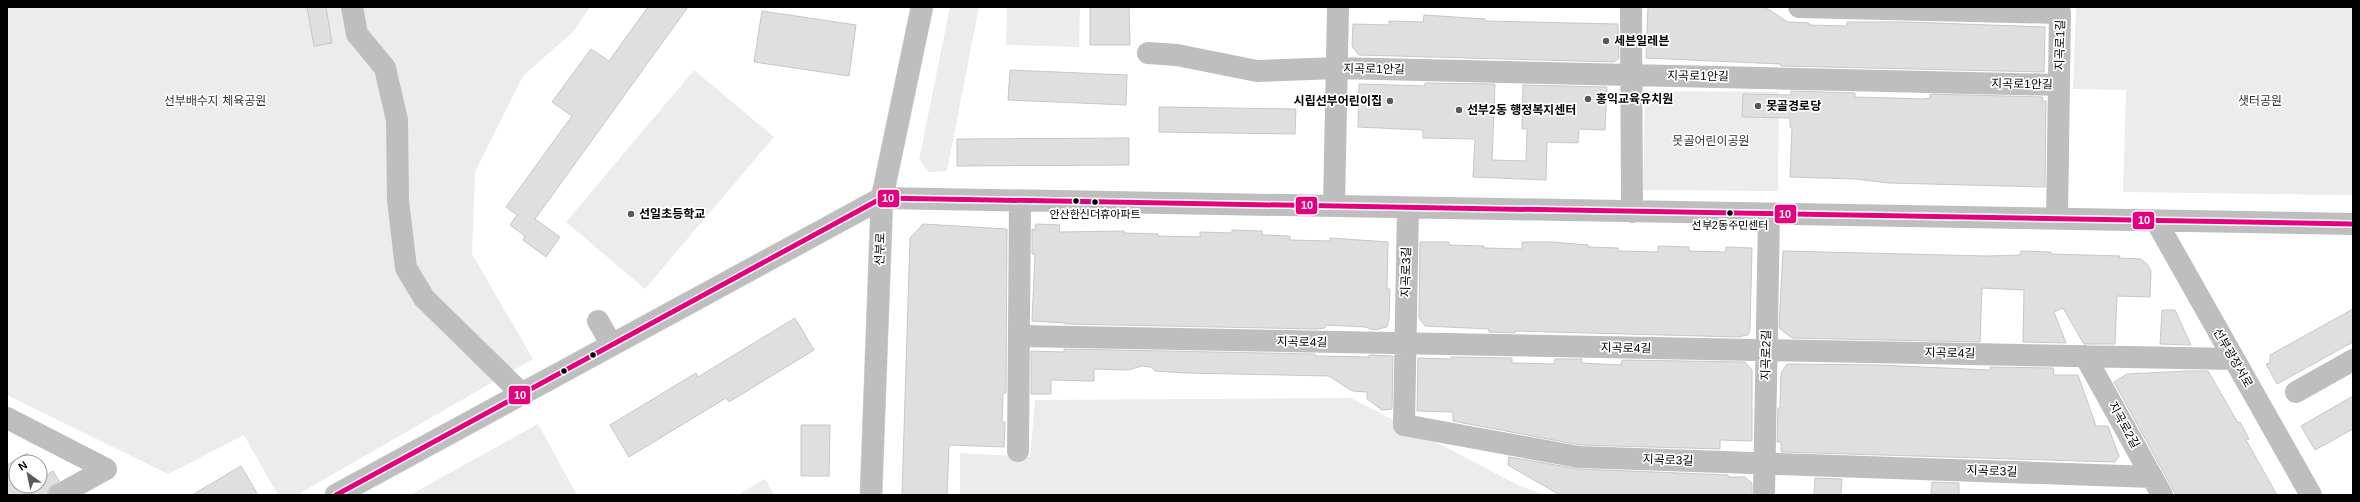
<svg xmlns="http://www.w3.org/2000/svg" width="2360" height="502" viewBox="0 0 2360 502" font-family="Helvetica,'Noto Sans KR',sans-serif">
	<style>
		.green { fill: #ececec }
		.building { fill: #dfdfdf; stroke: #c7c7c7 }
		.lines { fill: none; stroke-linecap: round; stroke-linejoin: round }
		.major-casing { stroke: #dbdbdb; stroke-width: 23 }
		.minor { stroke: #bebebe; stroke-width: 22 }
		.major { stroke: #bebebe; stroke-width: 22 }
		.bus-1-casing { stroke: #fff; stroke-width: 8 }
		.bus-1 { stroke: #e5007d; stroke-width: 5 }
		.poi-dot { fill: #595959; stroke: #fff; stroke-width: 1.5 }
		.bus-dot { fill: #000; stroke: #fff; stroke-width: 1.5 }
		.labels { text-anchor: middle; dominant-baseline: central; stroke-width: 3.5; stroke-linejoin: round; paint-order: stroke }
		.bus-label { font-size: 11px; fill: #000; stroke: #fff }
		.poi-label { font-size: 12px; font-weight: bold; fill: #000; stroke: #fff; text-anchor: start }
		.street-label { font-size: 12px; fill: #000; stroke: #fff }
		.park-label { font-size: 12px; fill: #333; stroke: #fff }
		.line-badge { stroke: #fff; stroke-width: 1.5 }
		.badge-label { font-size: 11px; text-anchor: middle; font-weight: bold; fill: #fff }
	</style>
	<rect width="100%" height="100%" fill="#fff"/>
	<path class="green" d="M7,7H590L573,32L523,76L475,172L472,254L533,359L297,495H278L244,435L168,474L7,395Z
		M950,7H979L947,171L929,172L919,160Z
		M1007,7H1080L1079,47L1006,45Z
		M2076,7H2353V195L2123,192L2126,90L2073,89Z
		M694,70L774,137L645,289L566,222Z
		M1645,91L1779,92L1778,191L1643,190Z
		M1351,398L1520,486L1546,495H960V453L1030,457L1035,400Z
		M538,424L577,495H410Z
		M765,479L774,495H738Z"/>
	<path class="building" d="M307,7H326L332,43L314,46Z
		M648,7H688L535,219L560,237L546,257L523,240L525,236L510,225L517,215L506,207L572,116L552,102L591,49L609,61Z
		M1090,7H1129L1130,45H1090Z
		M1648,7H1765L1788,22L1809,23V25L1847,26V22H1907L2045,27L2044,72L1781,66V64L1646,58Z
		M762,11L856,25L849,76L754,62Z
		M1424,15L1485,19V21L1618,24L1619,58L1614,62L1359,55L1352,46L1353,24L1389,25V21L1423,22Z
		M1010,70L1127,75L1126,105L1008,100Z
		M1425,83L1495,84L1492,160L1526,161L1527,129H1522L1523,85L1607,87L1605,130L1579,129L1578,143L1547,142L1546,180L1473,177L1475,139L1423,138V130L1358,127L1359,84L1425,86Z
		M1791,91L1855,93V97L1891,98L1923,99L1930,98V94L2043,97L2042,101H2046L2045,187L1889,183L1855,179L1790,177L1792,127H1790V118L1742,117L1743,94L1791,95Z
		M1159,107L1296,109L1295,134L1159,132Z
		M1129,138V165L957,166V139Z
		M923,224L1007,229L1006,393H1003L1002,422H1005L1004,447L949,445L947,495H902L910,238Z
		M1036,224L1060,225L1059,232L1124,231V233L1158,234V236L1200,237V232L1232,233V230L1262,231V235L1290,236V240L1330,241V238L1388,242L1387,289H1390L1389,319L1387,327L1374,330L1365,327L1325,325V328L1316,329L1065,324V323L1032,321L1035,254H1032V229L1035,230Z
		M1420,242H1449V245L1484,246V248L1522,249V242H1552L1588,245V247L1618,248V251L1658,252V246L1689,247V251L1726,252V247L1752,248L1750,330L1748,335L1738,337L1515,331V333L1489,332V329L1425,326L1419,318Z
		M1783,251L1987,256L2020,255L2021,251L2051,252V254L2120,256L2119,258L2141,259L2147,264L2151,271L2150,297L2117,296L2115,344H2084L2063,308L2054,312L2066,343L2023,342L2024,290L1982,288L1980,342L1792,338L1779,328Z
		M2353,309V342L2277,384L2266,364L2270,363V355Z
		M2162,310H2175L2191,345L2160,344Z
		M795,318L814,350L729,402L726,398L629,457L610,425L696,373L698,377Z
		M1064,349L1315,354V356L1369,357V355L1393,356L1392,409L1382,410L1367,399V392L1352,391L1329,376L1186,373L1155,371L1151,367L1142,366L1128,370L1094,369V381L1051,380V394H1031V351L1064,352Z
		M1451,357L1512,358V363L1554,364L1555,359H1582L1581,363L1621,365L1622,360L1745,362L1752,370V441L1720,440V449L1580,445L1453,421V412L1417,411L1418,358L1451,359Z
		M1787,364L1877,365L1990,370V367L2053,368L2054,375H2078L2096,426H2108L2119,456L2115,462L1781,452V442H1777L1778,408H1780L1781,373Z
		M2187,371H2208L2238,423L2240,422L2249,439L2246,440L2277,495H2176L2114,382L2127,374Z
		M2353,396V429L2315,450L2301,426Z
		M801,425H830L829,476H801Z
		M27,453L32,462H16V486H40V475L41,478L53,471L59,481L49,488L47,495H7V465Z
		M1509,457L1579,469L1728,475V477H1745L1752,483V495H1560L1508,465Z
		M241,466L258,495H192Z
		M1815,478L1842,479L1841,495H1814Z
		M1932,482L1959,483V495H1931Z"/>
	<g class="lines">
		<g class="major-casing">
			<path id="major" d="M336,495L882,198
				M871,495L882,198L922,7"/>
		</g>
		<path class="minor" d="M352,7L357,34L385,68L397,120L398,200L406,268L424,298L522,394
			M1631,7L1632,212
			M1799,7L2060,13L2057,219
			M1148,53L1177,55L1257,71L1337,68L2059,85
			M882,198L2353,224
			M1334,206L1338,7
			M1408,208L1404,425L1579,457L2152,477
			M2156,221L2311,495
			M598,321L612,345
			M1019,336L2234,359
			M2085,356L2162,495
			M2296,392L2353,360
			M7,418L106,469
			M1018,451L1020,201
			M59,495L106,469
			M1764,495L1769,214"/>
		<use href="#major" class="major"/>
		<g class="bus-1-casing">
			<path id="bus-1" d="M336,495L882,198L2353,224"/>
		</g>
		<use href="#bus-1" class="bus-1"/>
	</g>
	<g class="poi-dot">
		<circle cx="1606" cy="41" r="4"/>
		<circle cx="1588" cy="99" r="4"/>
		<circle cx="1390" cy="101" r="4"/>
		<circle cx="1758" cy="106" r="4"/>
		<circle cx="1459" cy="110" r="4"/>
		<circle cx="631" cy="214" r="4"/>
	</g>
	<g class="bus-dot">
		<circle cx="1076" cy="201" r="3.5"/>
		<circle cx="1095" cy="202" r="3.5"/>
		<circle cx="1730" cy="213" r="3.5"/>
		<circle cx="593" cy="355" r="3.5"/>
		<circle cx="564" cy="371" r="3.5"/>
	</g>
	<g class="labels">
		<g class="bus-label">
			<text x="1095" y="214">안산한신더휴아파트</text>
			<text x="1730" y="225">선부2동주민센터</text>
		</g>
		<g class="poi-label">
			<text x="1614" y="41">세븐일레븐</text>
			<text x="1596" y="99">홍익교육유치원</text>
			<text x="1382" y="101" text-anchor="end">시립선부어린이집</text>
			<text x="1766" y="106">못골경로당</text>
			<text x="1467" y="110">선부2동 행정복지센터</text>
			<text x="639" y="214">선일초등학교</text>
		</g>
		<g class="street-label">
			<text transform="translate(2060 45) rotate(-89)">지곡로1길</text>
			<text transform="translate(1374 69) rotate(1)">지곡로1안길</text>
			<text transform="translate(1698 76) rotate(1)">지곡로1안길</text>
			<text transform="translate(2022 84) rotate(1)">지곡로1안길</text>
			<text transform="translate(880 249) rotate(-88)">선부로</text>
			<text transform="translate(1406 272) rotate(-89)">지곡로3길</text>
			<text transform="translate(1302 342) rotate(1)">지곡로4길</text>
			<text transform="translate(1626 348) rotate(1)">지곡로4길</text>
			<text transform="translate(1950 353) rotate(1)">지곡로4길</text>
			<text transform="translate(1766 355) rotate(-89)">지곡로2길</text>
			<text transform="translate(2233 358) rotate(60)">선부광장서로</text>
			<text transform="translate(2124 425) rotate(61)">지곡로2길</text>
			<text transform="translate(1668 460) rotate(2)">지곡로3길</text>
			<text transform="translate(1992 471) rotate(2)">지곡로3길</text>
		</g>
		<g class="park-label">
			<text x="215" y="101">선부배수지 체육공원</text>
			<text x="2260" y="101">샛터공원</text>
			<text x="1711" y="141">못골어린이공원</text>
		</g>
	</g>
	<g class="line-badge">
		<rect x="877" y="189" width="23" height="19" rx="4" fill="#e5007d"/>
		<rect x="1295" y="196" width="23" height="19" rx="4" fill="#e5007d"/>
		<rect x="1774" y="204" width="23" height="20" rx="4" fill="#e5007d"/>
		<rect x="2132" y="211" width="23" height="19" rx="4" fill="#e5007d"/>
		<rect x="508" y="385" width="23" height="20" rx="4" fill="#e5007d"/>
	</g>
	<g class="badge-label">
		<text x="888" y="202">10</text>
		<text x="1307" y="209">10</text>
		<text x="1785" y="218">10</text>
		<text x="2144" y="224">10</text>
		<text x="520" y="399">10</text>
	</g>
	<rect width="2360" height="502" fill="none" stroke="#000000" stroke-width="16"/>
	<g transform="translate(28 474) rotate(327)"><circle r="19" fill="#ffffff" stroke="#999999"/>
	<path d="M0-3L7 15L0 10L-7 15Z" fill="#595959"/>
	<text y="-6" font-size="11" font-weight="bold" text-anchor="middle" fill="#000000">N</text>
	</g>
</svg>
